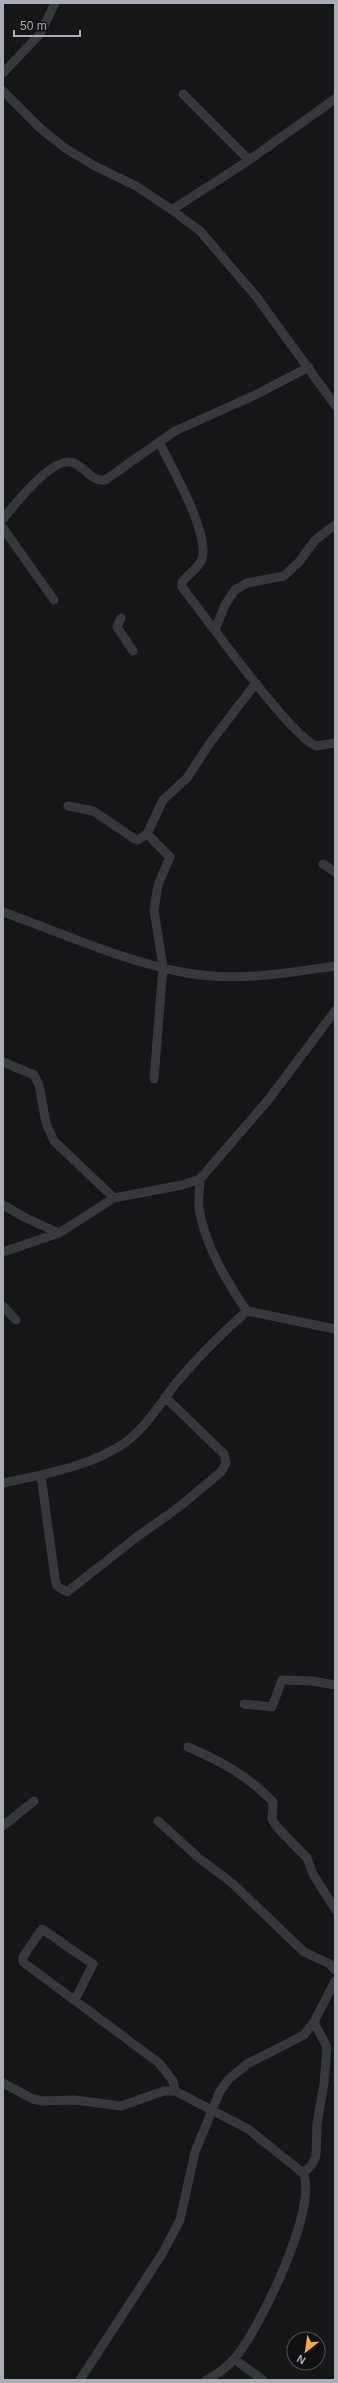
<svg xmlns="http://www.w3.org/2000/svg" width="338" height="2383" viewBox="0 0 338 2383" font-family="Arial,sans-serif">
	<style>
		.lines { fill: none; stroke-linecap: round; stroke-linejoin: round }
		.street { stroke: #37383d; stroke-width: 9 }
	</style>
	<rect width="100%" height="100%" fill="#161618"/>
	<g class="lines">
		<path class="street" d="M3,73L40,34L55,3
			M3,91L40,128L65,148L93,165L136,186L172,210L200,231L255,295L335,405
			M183,94L249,160
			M172,210L249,160L335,99
			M159,442C171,466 210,533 202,559C198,569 188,574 182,582V587C204,615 291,737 316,746L335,743
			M3,519C15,504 56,451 76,464C86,469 93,482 105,480L175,431L255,395L309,367
			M3,528L54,600
			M121,618L117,627L133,651
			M215,630L225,605L235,590L247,583L284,576L299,562L315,540L335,525
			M68,806L93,811L133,838L138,840L147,834L163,800L187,778L210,743L256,683
			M147,834L170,857L158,885L154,910L163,967L154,1079
			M323,864L335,872
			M3,912C62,933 125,962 187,973C237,982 286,973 335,966
			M3,1062L34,1075L39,1085L46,1123L54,1141L114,1198
			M200,1179C200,1188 198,1198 199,1207C204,1244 226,1281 247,1311L335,1329
			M3,1205L26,1218L59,1233
			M3,1252L59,1233L114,1198L182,1185L200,1179L269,1099L335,1011
			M3,1306L16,1320
			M41,1476L55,1578L57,1586L67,1592L138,1536L179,1507L222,1471L226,1463L224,1454L165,1397
			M3,1483C45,1474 90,1467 126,1442C147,1426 161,1402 177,1382C198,1357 222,1333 247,1311
			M244,1704L272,1707L282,1680L312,1681L335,1685
			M188,1747C221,1761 248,1776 273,1802L272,1819L276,1826L307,1858L313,1874L335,1909
			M158,1821L199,1858L232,1883L304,1952L330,1964L335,1970
			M3,1826L34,1801
			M75,2000L93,1964L42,1929L23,1957V1962L159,2063L173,2081L175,2091
			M3,2083L33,2099L42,2101L75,2100L121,2106L164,2091H175L248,2129L303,2173C319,2207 259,2330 235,2358C226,2368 217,2375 206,2380
			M303,2173L311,2166L316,2156L317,2124L324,2084L327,2047L314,2022
			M234,2359L263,2380
			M80,2380L162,2254L180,2220L195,2152L220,2091L229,2079L247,2064L304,2035L314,2022L335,1981"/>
	</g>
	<rect width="338" height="2383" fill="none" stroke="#a8adb8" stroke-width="8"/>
	<g transform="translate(306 2351) rotate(210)"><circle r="19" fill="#111113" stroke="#4d4f55"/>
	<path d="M0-3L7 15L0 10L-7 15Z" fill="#f2b134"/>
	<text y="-6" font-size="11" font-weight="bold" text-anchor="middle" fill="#a8adb8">N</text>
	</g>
	<path d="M14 30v6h66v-6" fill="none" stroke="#a8adb8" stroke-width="2"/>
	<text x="20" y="30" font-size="12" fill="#a8adb8" stroke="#111113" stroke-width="3" paint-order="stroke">50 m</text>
</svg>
